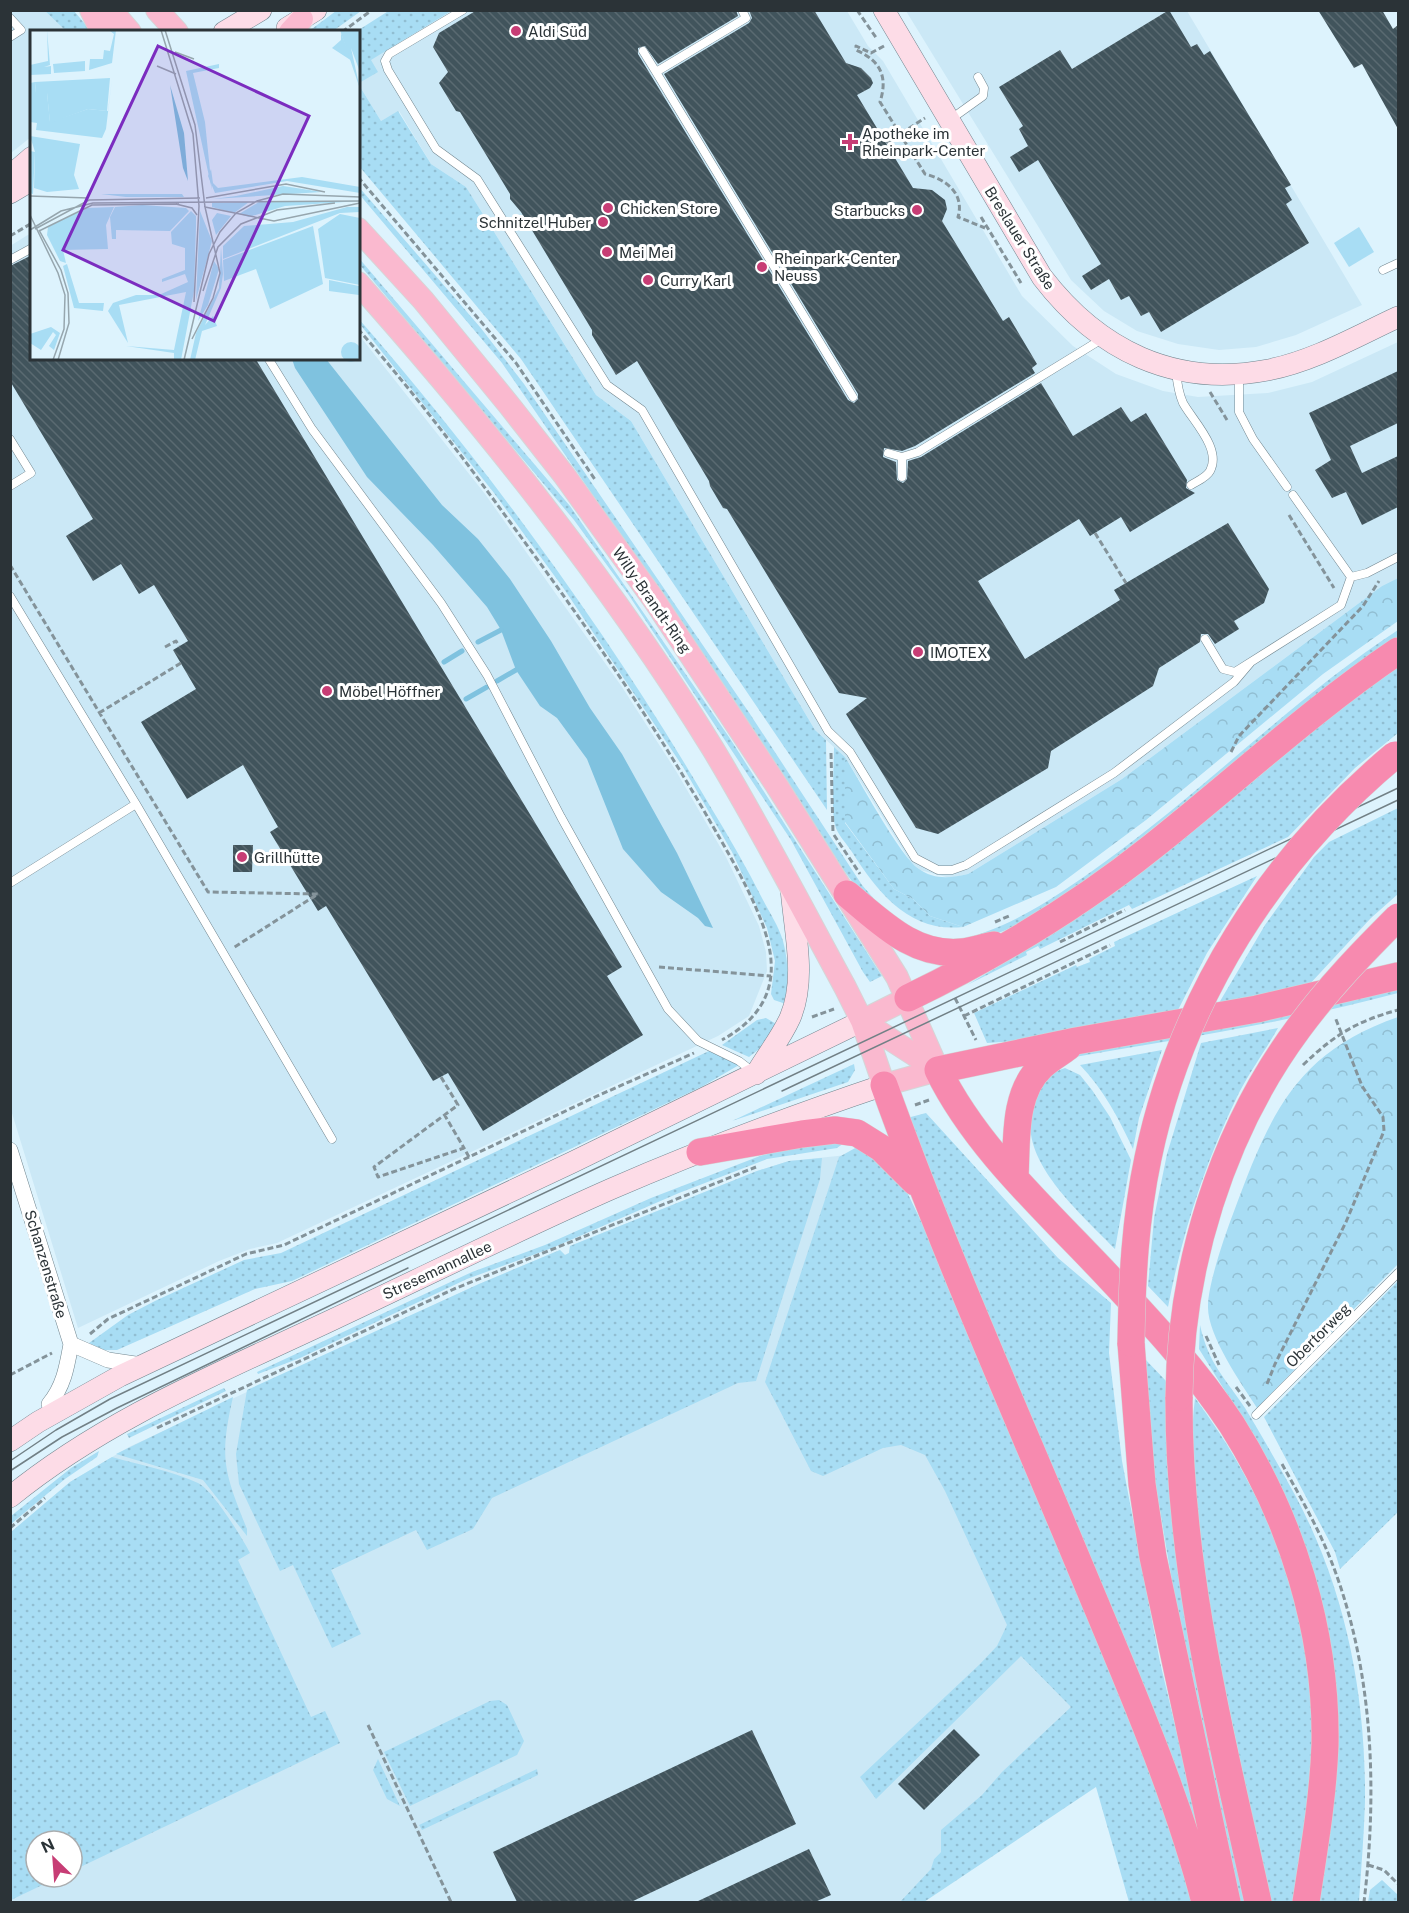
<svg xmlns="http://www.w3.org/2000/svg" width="1409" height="1913" viewBox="0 0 1409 1913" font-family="'Public Sans',sans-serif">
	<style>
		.built { fill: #cbe8f6; fill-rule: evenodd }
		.grass { fill: url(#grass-dots) }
		.forest { fill: url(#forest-crowns) }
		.green { fill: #a8ddf4 }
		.water { fill: #7fc2df }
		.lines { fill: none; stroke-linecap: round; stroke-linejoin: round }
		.stream { stroke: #7fc2df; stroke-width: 5 }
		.building { fill: url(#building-back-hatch) }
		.lane-casing { stroke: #72868f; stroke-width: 9 }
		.street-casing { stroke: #72868f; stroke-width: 16 }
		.secondary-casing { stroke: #72868f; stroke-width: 22 }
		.primary-casing { stroke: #d5d6d7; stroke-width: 24 }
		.highway-casing { stroke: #d5d6d7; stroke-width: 28 }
		.path { stroke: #84939a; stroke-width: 3; stroke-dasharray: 6 3; stroke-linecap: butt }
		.lane { stroke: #fff; stroke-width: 8 }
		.street { stroke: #fff; stroke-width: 15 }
		.secondary { stroke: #fddce7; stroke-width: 21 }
		.primary { stroke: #fab9cf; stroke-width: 22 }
		.highway { stroke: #f78aaf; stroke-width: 27 }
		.tram { stroke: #728086; stroke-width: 1.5 }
		.highway-bridge-casing { stroke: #d5d6d7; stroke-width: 28; stroke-linecap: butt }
		.highway-bridge { stroke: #f78aaf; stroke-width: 27 }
		.poi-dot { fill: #c73d75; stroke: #fff; stroke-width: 2 }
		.labels { text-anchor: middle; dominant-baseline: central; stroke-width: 6; stroke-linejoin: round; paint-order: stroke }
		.poi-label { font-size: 15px; fill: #2b3337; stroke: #fff; text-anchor: start }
		.street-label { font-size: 15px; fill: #2b3337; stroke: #fff }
		.inset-road { fill: none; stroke: #96a6ae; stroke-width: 1.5 }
		.view { fill: #7b2cbf; fill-opacity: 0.15; stroke: #7b2cbf; stroke-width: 3 }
		.inset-edge { fill: none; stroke: #2b3337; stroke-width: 3 }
	</style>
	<defs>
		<pattern id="grass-dots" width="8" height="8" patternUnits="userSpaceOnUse" patternTransform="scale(1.5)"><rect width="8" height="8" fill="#a8ddf4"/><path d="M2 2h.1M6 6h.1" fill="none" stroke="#91bed2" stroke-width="1.8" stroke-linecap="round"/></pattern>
		<pattern id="forest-crowns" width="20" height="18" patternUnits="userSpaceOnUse" patternTransform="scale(1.5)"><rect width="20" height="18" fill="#a8ddf4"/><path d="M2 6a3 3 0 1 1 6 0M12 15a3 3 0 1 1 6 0" fill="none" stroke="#91bed2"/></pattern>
		<pattern id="building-back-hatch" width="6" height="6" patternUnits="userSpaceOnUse" patternTransform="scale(1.5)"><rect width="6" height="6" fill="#41545c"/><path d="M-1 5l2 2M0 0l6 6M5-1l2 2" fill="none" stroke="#5a6a71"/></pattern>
	</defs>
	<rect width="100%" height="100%" fill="#ddf3fd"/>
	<path class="built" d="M11,11H45L66,31L32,32L31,137L11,153Z
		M451,11H847L868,46L883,61L1022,296L1073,346L1116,374L1163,391L1198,397L1268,393L1312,382L1398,342V578L1382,586L1122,779L968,874L950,878L920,870L910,861L845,757L815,730L631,421L596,395L466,187L431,164L399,111L381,121L359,85L370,60Z
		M906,11H1187L1362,305L1296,335L1256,347L1219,350L1178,344L1137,331L1104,311L1071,280Z
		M31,233L32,358H358L359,335L485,494L622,687L676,771L726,857L759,926L766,952L767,971L749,1016L718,1036L277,1243L250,1249L219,1261L78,1328L11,1110L10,246Z
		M857,1154L1077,1719L934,1859L924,1902H11V1532L70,1482L129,1447L479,1284L560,1250L565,1255L569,1253L570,1246L757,1171L789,1161ZM36,1841H72V1877H36Z"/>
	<path class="grass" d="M390,10L451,11L371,60L378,72L359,83L357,31Z
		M45,11H74L91,31H66Z
		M336,11H361L333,31H309Z
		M359,85L381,121L398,111L431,164L466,187L596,395L631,421L815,730L826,740L827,810L521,359L359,166Z
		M358,186L480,327L524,384L750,714L862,885L881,907L863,896L842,868L732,698L502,363L359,194Z
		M358,257L570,506L729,737L882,976L870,982L863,972L791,840L628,594L574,520L359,264Z
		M358,318C488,467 610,635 710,806C729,837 747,868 763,900C770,913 779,927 783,941C789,962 788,983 786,1004L774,1000L771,994L775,961L767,928L732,852L683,767L564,589L494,493L359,323Z
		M1398,630V636L1318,694L1102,870L1031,917L1006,930L983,939L955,941C1012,928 1059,895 1106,861C1207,788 1294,698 1398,630Z
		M1398,664V733L1355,768L1288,837L1132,909L1129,905L1040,949L1038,946L1026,952L1027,955L967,985C1024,951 1082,916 1136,876C1226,809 1306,729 1398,664Z
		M834,747L845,757V823L894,889L913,899L930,916L963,927C910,933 878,893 852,852C847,844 837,834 835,825C831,811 834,764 834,747Z
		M1398,808V894L1371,918L1307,987L1219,1003L1265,925L1314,857L1329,842Z
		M1257,876L1207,953L1178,1010L1016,1041L987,1043L974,1013L1076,965L1077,967L1090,962L1089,959L1115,946L1114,942Z
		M1398,988V993C1290,1022 1179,1039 1069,1058L1081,1051Z
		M766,1018L778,1025L763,1046L749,1057L722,1045L757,1020Z
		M1278,1028C1265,1051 1248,1074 1236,1099C1204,1166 1182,1234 1168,1307L1148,1286L1154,1218L1167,1154L1201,1043Z
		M1162,1050L1139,1118L1133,1149C1118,1117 1104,1090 1080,1065Z
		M709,1051L739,1065L703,1086L292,1281L255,1289L117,1350H104L89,1343L128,1315L155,1301L244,1260L281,1253Z
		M854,1064L855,1070L848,1082L732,1121Z
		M1065,1068L1080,1075L1092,1090L1110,1117L1131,1160L1115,1249C1083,1215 1016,1160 1033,1108C1037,1096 1043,1085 1048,1074Z
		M926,1113L1058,1258L1111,1303L1109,1353L1122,1461L1160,1662L1198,1822L1197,1837L907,1118Z
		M806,1143H844L837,1148L767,1159L679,1193L552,1248L467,1279L300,1358L258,1374L257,1372L472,1272L545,1245L651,1198L760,1156Z
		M857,1147L864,1149L905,1188L935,1250L1121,1688L1197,1902H1129L1096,1787L924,1902H900L931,1869L934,1859L941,1852V1830L982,1795L1002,1772L1071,1707L1021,1656L876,1799L860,1777L980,1664L997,1646L1007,1625L945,1491L925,1455L901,1445L883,1448L823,1476L811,1471L765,1382L839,1157Z
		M822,1158L820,1179L756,1381L738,1383L492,1498L473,1529L427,1550L416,1530L331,1570L361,1634L332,1648L293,1565L280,1571L239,1484L236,1454L247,1390L479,1284L560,1250L565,1255L569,1253L570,1246L757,1171L789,1161Z
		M1398,1281V1512L1340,1569L1335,1552L1264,1417Z
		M1200,1325C1209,1365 1224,1376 1245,1408C1262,1436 1279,1466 1295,1495C1346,1590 1366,1695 1365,1802C1364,1836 1361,1869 1359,1902H1318L1336,1720L1235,1407L1199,1349Z
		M1144,1358L1167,1382L1168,1472L1179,1572L1246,1902H1239L1179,1623L1155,1481Z
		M224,1388L226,1391L129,1438L127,1434Z
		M233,1397C219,1459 224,1471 247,1529V1536L203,1480L116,1454Z
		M1195,1398C1265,1492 1309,1599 1312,1717C1313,1732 1315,1748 1314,1763C1311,1809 1301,1856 1294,1902H1271C1254,1826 1238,1751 1222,1674C1204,1585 1184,1489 1195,1398Z
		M99,1451L97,1457L65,1479L11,1524V1516L71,1468Z
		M112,1457C140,1465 172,1471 198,1483C212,1489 243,1539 250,1553L238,1560L311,1717L325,1711L340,1743L72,1871V1841H36V1877H59L11,1900V1532L70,1482Z
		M499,1700L507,1705L524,1741L517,1755L410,1806L384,1752L490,1701Z
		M378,1759L400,1806L387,1799L373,1770Z
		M537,1769L538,1775L422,1830L419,1825Z
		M1382,1880L1398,1895V1902H1368L1370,1890Z"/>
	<path class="forest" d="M1398,578V621L1323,674L1146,820L1056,887L963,927L930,916L913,899L894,889L845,822V757C860,781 899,855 919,869C934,880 951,878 968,874L1122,779L1382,586Z
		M1398,1017V1264L1257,1408C1241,1383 1207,1335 1208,1306C1208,1284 1225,1235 1233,1214C1269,1117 1294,1053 1398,1017Z"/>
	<path class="green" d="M1359,227L1374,252L1349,267L1334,243Z"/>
	<path class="water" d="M292,359H326L442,505L478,539L510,579L551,641L590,708L622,754L677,853L713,928L705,926L698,918L661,892L623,849L587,759L557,718L540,706L516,670L501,630L487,607L433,545L367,477L295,368Z"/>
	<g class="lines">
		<path class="stream" d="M478,642L501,630
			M444,662L462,651
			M497,681L516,670
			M466,699L487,687"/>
	</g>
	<path class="building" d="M477,10H736L738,16L658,64L645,46L638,48V54L848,400L854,403L858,399V394L664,74L749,23L752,18L749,10H814L846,63L861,68L871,78L873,83L870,88L857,95L913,188L932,190L945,200L947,209L942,221L1003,321L1009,317L1037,364L1032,368L1035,373L915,446L902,451L884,448L883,457L896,462L897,480L903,483L907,479L908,461L921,457L1041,383L1073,436L1121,407L1131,422L1146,413L1187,480L1186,488L1195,493L1130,532L1121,517L1090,536L1079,519L978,581L1025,659L1120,600L1114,590L1228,523L1269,589L1264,603L1234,621L1239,629L1215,644L1208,634H1201L1200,642L1159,668L1153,686L1051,751L1048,768L938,834L916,828L846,714L867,698L839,693L727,509L723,508L710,486L709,481L637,361L616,375L592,335V330L521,212L510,199V194L460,112L456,111L439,83L448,72L433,47L439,33Z
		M1169,10L1191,47L1197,44L1204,55L1210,51L1291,185L1285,188L1292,200L1286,204L1309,243L1161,332L1149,312L1141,316L1129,296L1121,300L1109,279L1091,290L1082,276L1101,264L1038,160L1019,172L1010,157L1028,146L1019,129L1023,126L999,87L1060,50L1072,69Z
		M1318,10H1382L1393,29L1398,25V129L1362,64L1354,68Z
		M32,255V358H255L622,967L607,976L643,1035L483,1131L448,1073L433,1081L326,906L318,911L270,832L278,827L243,765L187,799L141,722L196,689L173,650L188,641L154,585L139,594L121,564L93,581L66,536L93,519L10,381V266Z
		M1398,371V423L1350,446L1362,473L1398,456V507L1362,525L1346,492L1332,498L1315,470L1331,460L1309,413Z
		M233,845H253L252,872H233Z
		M954,1729L980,1755L924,1810L898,1784Z
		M752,1730L796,1824L631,1902H517L493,1852Z
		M809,1849L831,1895L815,1902H696Z"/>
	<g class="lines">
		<g class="lane-casing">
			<path id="lane" d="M463,10L389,54L385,61L388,70L436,149L477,179L607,385L642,410L828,731L850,752L915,858L938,870H952L966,865L1114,773L1234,682L1251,662
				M742,10L746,18L656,72L853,397
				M10,18L21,30L10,37
				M643,51L656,72
				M951,119L983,96L984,88L978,77
				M10,260L32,248
				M1383,270L1398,263
				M268,358L312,429L441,603L487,675L561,817L668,1009L698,1041L739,1061L752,1071
				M1176,370C1177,382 1178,392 1183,403C1193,421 1222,449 1210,471C1206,478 1197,481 1191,485
				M1239,375V412L1253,439L1287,487
				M10,439L31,473L10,486
				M888,453L902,457L918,452L1102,339
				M902,457V477
				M1293,495L1351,577
				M1351,577L1367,573L1398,557
				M10,596L136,804L10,883
				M1205,639L1223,669L1235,672L1341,605L1351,577
				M136,804L332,1139
				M1256,1415L1398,1273"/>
		</g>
		<g class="street-casing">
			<path id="street" d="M10,1150L71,1344C67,1366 64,1386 49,1404
				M71,1344L108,1360L142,1365"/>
		</g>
		<g class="secondary-casing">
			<path id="secondary" d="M884,10L1042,277C1098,350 1174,388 1268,370C1314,361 1357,336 1398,317
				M287,28L316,10
				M224,32L261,10
				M10,176L32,157
				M10,193L32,180
				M756,1074C767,1055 781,1038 790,1018C807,979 794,929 791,888
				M10,1441L38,1422L120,1376L573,1162L862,1021
				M10,1497C107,1418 222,1372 334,1319C426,1276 518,1230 611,1189C701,1150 792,1116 884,1085"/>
		</g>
		<g class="primary-casing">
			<path id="primary" d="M91,10L102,32
				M111,10L130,32
				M157,10L177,32
				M290,32L302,19
				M358,229L423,300L509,405L564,475L654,600L777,786L897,977L938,1070
				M358,283C487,428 611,583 713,749C760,827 802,908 845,987L862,1021L884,1085
				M862,1021L938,1070
				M862,1021L908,998
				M884,1085L938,1070"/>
		</g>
		<g class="highway-casing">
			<path id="highway" d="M847,894C881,922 914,957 962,952C972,951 983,947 994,945
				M908,998C995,956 1077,907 1152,847C1234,782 1311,710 1398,651
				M884,1085C945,1255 1020,1421 1089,1588C1132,1691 1177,1795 1205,1902
				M700,1152L802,1134L835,1130L857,1133L881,1148L915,1182
				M1015,1177C1017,1141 1013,1093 1041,1067C1049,1059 1059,1054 1068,1047
				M1131,1343L1142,1484L1153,1557L1227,1902
				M1179,1397C1178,1568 1221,1736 1258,1902
				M1306,1902C1314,1850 1323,1798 1325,1745C1327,1632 1292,1520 1232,1425C1196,1370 1151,1322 1106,1274C1047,1211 976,1148 938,1070L1076,1041L1257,1009L1398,976"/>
		</g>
		<path class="path" d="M857,10L877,39
			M342,32L372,10
			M884,46L871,53L856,46V50C881,61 888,77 880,102L925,174C945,179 965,193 958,217L985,228
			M886,143L925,118
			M358,177L516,363L596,481
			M981,217L1021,283
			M10,236L32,223
			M358,329C412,390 462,456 510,522C580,617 648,714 707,816C728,853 769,919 771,961C774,998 753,1023 722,1040
			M1210,392L1227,420
			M1289,515L1334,588
			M1095,533L1126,583
			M10,565L208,892L318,894L233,948
			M165,647L176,641L179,646
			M99,713L181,663
			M1231,752L1239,736L1363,606L1379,581
			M831,753L833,833
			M834,835L860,874
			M995,922L1009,916
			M1060,942L1125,910
			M659,967L771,976
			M955,998L976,1040
			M964,1016L1110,945
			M812,1017L834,1009
			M1303,1065C1334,1035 1357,1021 1398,1010
			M441,1077L458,1105L374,1167L378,1177L464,1148L469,1157
			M915,1105L929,1100
			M444,1114L464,1148
			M90,1334L108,1319L246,1254L284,1245L595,1097L694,1053
			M1206,1336L1219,1365
			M10,1375L52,1353
			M1267,1384L1275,1364L1346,1222L1384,1131L1383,1117L1362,1086L1335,1017
			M1236,1387L1250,1406
			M157,1428L454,1289L756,1167
			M1282,1464C1298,1493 1315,1522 1328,1553C1373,1662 1378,1787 1364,1902
			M10,1528L45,1498
			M368,1725L451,1902
			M1368,1865L1384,1870L1398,1884"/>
		<use href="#lane" class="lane"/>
		<use href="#street" class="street"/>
		<use href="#secondary" class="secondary"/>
		<use href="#primary" class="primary"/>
		<use href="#highway" class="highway"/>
		<path class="tram" d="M782,1091L1398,800
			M10,1461L56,1430L110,1399L1398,788
			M10,1471L62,1437L117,1408L408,1268"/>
		<g class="highway-bridge-casing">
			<path id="highway-bridge" d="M1131,1343C1132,1281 1135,1219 1148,1158C1181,999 1271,858 1395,755
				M1179,1397C1180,1268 1221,1133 1298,1029C1328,988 1363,952 1398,917"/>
		</g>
		<use href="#highway-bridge" class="highway-bridge"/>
	</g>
	<g class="poi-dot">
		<circle cx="516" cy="31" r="6"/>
		<path d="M847 133h6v6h6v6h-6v6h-6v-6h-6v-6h6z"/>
		<circle cx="608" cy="208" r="6"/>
		<circle cx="917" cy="210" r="6"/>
		<circle cx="603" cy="222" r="6"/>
		<circle cx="607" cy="252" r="6"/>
		<circle cx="762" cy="267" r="6"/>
		<circle cx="648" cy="280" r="6"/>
		<circle cx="918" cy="652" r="6"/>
		<circle cx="327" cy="691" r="6"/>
		<circle cx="242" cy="857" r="6"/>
	</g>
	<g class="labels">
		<g class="poi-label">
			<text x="528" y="31">Aldi Süd</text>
			<text x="862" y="133">Apotheke im<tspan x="862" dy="17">Rheinpark-Center</tspan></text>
			<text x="620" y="208">Chicken Store</text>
			<text x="905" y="210" text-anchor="end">Starbucks</text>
			<text x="591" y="222" text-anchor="end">Schnitzel Huber</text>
			<text x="619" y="252">Mei Mei</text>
			<text x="774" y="258">Rheinpark-Center<tspan x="774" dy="17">Neuss</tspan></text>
			<text x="660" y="280">Curry Karl</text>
			<text x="930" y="652">IMOTEX</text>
			<text x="339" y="691">Möbel Höffner</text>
			<text x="254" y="857">Grillhütte</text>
		</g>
		<g class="street-label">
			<text transform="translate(1020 238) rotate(58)">Breslauer Straße</text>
			<text transform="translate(652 600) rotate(55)">Willy-Brandt-Ring</text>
			<text transform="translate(46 1264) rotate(73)">Schanzenstraße</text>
			<text transform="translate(437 1270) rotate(-25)">Stresemannallee</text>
			<text transform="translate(1318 1335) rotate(-45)">Obertorweg</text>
		</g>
	</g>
	<g transform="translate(30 30)">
		<rect width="330" height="330" fill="#ddf3fd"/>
		<path d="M17,0L20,35L14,37L21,36V44L0,45V35L18,31ZM86,0L82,33L59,40L60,29H73L74,20L80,21L84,4L80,1ZM310,0H328L330,6V42L321,18L330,59ZM55,31V41L24,43L23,34ZM189,34V38L163,43L175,92L182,160L156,41ZM82,49L76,99L72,108L6,100L7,93L0,92V53L5,52L6,63H17L20,92L58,79L78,81ZM0,121L5,122L3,164L0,163ZM253,156L292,162L183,169L206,166ZM71,164H152L154,167H96ZM330,171L255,176L219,187L209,184L229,172ZM219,172L204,183L182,177V173ZM112,175L156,178L159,181L140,201L86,200V209H82L80,187L85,177ZM84,177L76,195L78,219L33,220L36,233L30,231L17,205L18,197L57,178ZM161,181L166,186V196L164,261L151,330H144V323L96,316L144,320L156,262L89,275L98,313L78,281L83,273L106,265H129L158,252L155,244L132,252V249L155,240V218L142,214L141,202ZM170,181L182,211L166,270ZM187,183L201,186L186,205L182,190ZM310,184L330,188V255L295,248L288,199ZM283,196L293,254L240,279L226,239L194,251L193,230ZM191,217L193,244L191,258L175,295L183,286L187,296L172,301L165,330H160L166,303L189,258ZM184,231L189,239L178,275L168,291ZM37,234L49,273H74L73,281L44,278L33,236ZM21,297L30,303L24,320L19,316L26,305L23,302L11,320L0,313V304ZM311 322a10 10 0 1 1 20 0a10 10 0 1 1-20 0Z" fill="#a8ddf4"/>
		<path d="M311,3L322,31L302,18L311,10ZM80,48L77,81L58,79L20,93L17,63H6L5,52ZM0,106L50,114L44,145L49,159L17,162L4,158L5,122ZM181,139L183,153L188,158L272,147L330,157V163L257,151L185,163L178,146ZM317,177H330V182L310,183L193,229V216L214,196L263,192Z" fill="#a8ddf4"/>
		<path d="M318,0H330V34L329,29ZM299,250L329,256V265L299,261Z" fill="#a8ddf4"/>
		<path d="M140,55L154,103L158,151L153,138Z" fill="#7fc2df"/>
		<path class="inset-road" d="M131,0L163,104L169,176M135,0L165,95L175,177M145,22L164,29M127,36L146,44M0,166L58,168M176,168L256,154L295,162M146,174L162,178L167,185M0,185L28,243L35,265L34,299L23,330M5,199L59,170L170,168M0,200L31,181L63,173L330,171M9,200L31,240L38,263L39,293L28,330M9,201L62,175L149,174M173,261L188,217L211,194L247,180L305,173M164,272L169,176M162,309L183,268L190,243L175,177L244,191L330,173M154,330L179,224L190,202L206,183L227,171L253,164L330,167"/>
		<path class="view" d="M128,16L279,86L184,291L33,220Z"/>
		<rect width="330" height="330" class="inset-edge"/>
	</g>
	<rect width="1409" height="1913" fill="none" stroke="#2b3337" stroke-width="24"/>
	<g transform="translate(54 1859) rotate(335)"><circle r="28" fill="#ffffff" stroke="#aaadaf" stroke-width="1.5"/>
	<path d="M0-4.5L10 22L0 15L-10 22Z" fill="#c73d75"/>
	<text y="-9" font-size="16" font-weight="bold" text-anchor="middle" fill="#2b3337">N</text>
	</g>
</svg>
